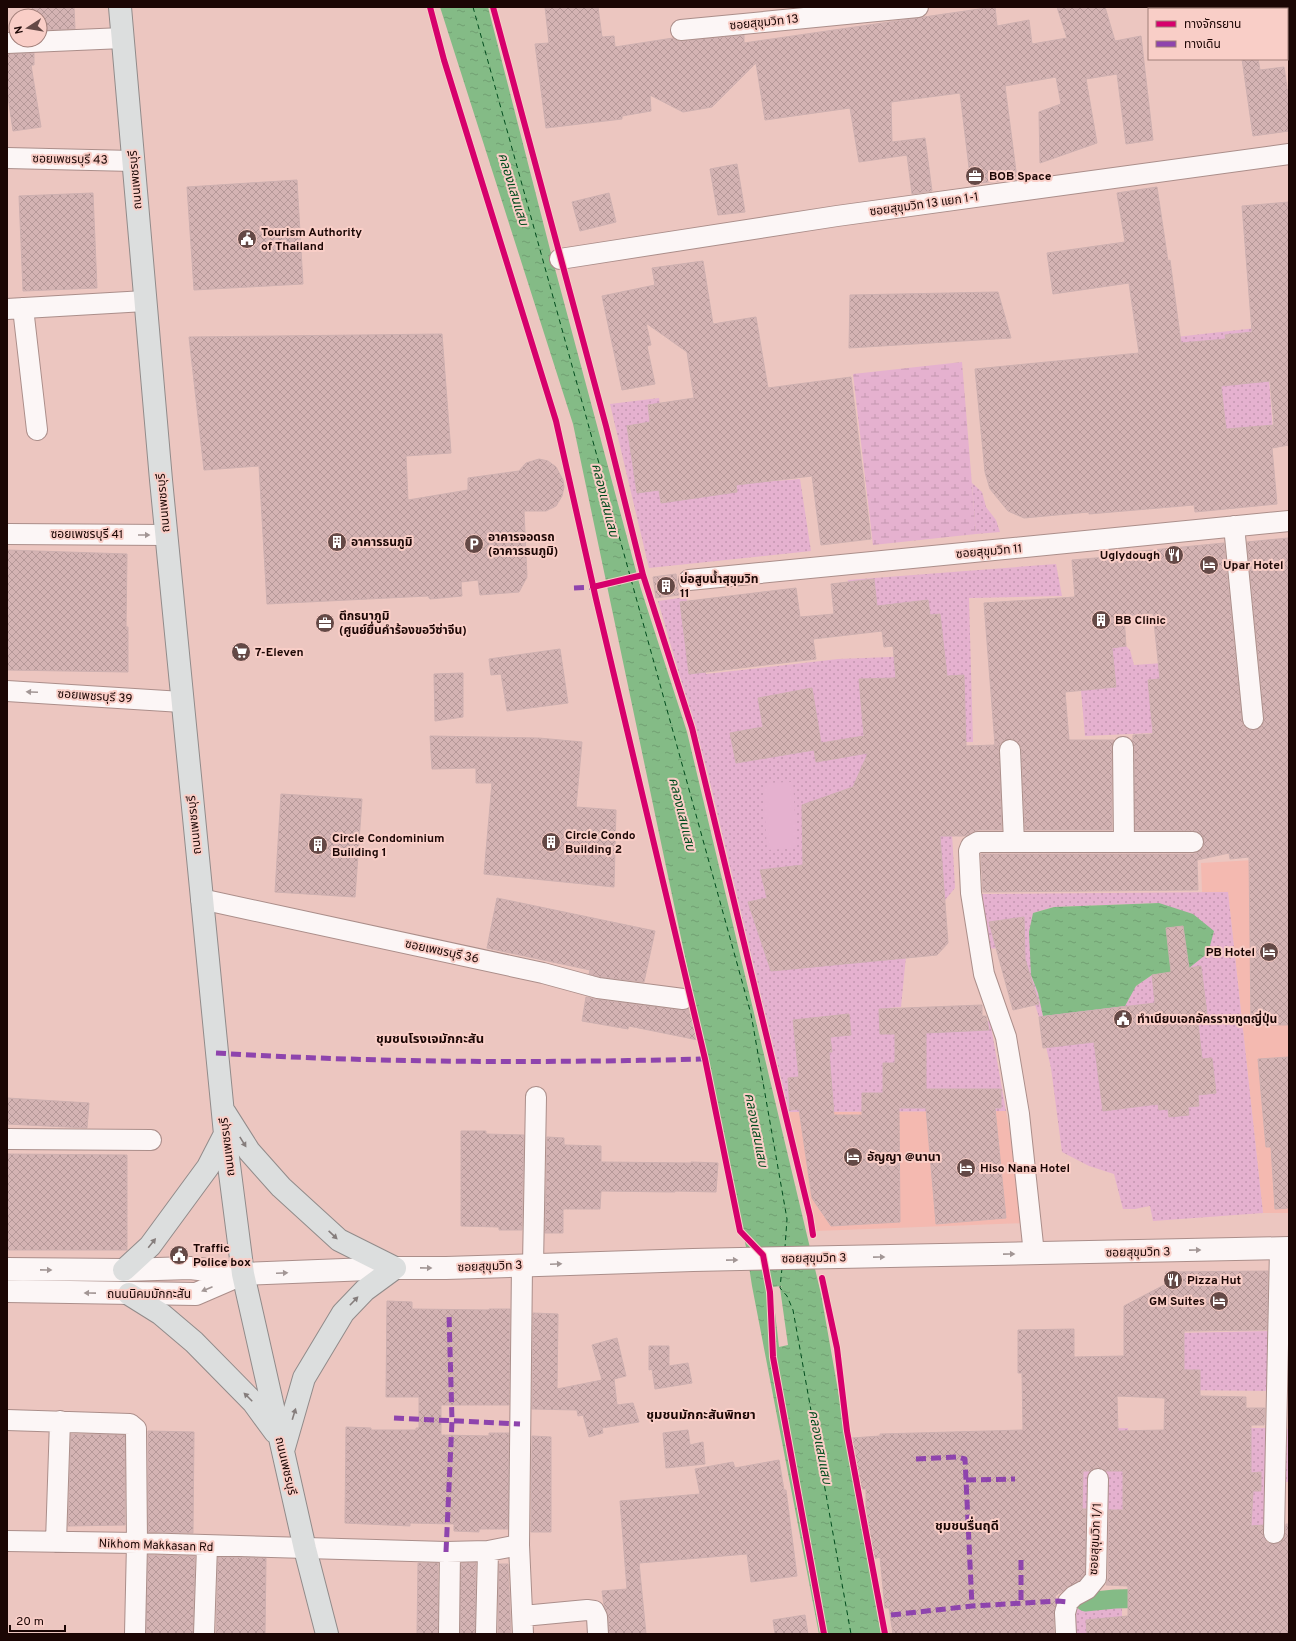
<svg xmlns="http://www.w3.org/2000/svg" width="1296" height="1641" viewBox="0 0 1296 1641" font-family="Overpass,'Noto Sans Thai',sans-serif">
<defs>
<pattern id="grass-dots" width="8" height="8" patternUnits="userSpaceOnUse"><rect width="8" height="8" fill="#e5b1cf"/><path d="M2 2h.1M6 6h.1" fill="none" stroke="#c497b0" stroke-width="1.8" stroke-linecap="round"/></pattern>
<pattern id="wetland-marsh" width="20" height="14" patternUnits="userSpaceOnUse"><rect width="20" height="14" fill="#e5b1cf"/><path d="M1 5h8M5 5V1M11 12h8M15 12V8" fill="none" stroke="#c497b0"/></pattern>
<pattern id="water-ripples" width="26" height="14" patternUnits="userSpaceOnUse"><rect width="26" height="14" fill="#84bb86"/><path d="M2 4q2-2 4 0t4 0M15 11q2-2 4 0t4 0" fill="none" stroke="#719f72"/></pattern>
<pattern id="building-cross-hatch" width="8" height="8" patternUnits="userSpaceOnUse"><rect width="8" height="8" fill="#d4b3b3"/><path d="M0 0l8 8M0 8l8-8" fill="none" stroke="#b59898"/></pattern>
</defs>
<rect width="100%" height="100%" fill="#ecc6c0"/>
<path fill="#f4b9b0" d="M1289 858V1213H1263L1228 892H1202L1201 863Z
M1006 1111 1026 1223 816 1231 788 1112Z"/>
<path fill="url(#grass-dots)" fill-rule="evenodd" d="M1265 327 1273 431 1186 439 1176 337Z
M659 398 673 489 800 479 811 551 649 568 610 404Z
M972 483 982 492 986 507 996 520 1000 532 976 534Z
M1056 564 1062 596 969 598 973 742H947L955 888 907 946 901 1007 888 1008 892 1026 990 1021 1006 1111 788 1112 708 774 658 601 686 597 706 674 838 659 917 656 936 666 851 610 848 580Z
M1123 643 1130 650 1134 665 1192 661 1198 731 1085 736 1077 645Z
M1228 892 1263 1213 1153 1221 1150 1206 1135 1209H1123L1114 1174 1089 1166 1062 1152 1051 1068 1039 1017 1017 950 987 948 981 894ZM1159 903 1177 972 1152 975 1136 986 1043 1016 1038 993 1031 975 1033 913 1054 907Z
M1273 1331 1271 1391 1177 1390 1174 1333Z
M1128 1428 1131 1512 1075 1508 1073 1429Z
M1246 1428H1267L1268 1533 1264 1541 1245 1545Z
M1282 1429H1289V1482H1283Z
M1122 1606V1634H1071L1070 1609Z"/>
<path fill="url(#wetland-marsh)" d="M962 362 976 534 873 545 853 374Z"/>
<path fill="#e5b1cf" d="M793 782 797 848 767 850 763 783Z"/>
<path fill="url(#water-ripples)" d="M440 7H488L554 265 640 586 687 732 821 1294 881 1634H819L752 1286 746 1247 573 424Z
M1159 903 1193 914 1214 931 1208 953 1189 968 1177 972 1152 975 1136 986 1125 1006 1043 1016 1038 993 1031 975 1029 932 1033 913 1054 907Z"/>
<path fill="#ecc6c0" d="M782 1286 780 1288 788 1345 779 1347 772 1287Z"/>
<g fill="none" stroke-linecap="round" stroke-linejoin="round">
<path stroke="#84bb86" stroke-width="19" d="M1085 1602 1115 1599 1154 1598"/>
<path stroke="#014c1d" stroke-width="1" stroke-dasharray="5 4" stroke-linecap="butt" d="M473 7 751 1014 787 1219 785 1247
M782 1268 780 1288 787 1296 793 1310 851 1634"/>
</g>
<path fill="url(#building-cross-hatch)" stroke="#ceb0b0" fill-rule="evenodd" d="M32 7H74L75 29 40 30V16H32Z
M545 7H598L602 37 614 36 615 47 673 38 677 41H682L744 35V43L993 7H995L997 26 1029 20 1032 44 1067 38 1057 7H1105L1115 41 1141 36 1153 140 1126 144 1117 74 1086 79 1097 143 1040 163 1039 112 1061 104 1056 77 1005 86 1017 179 971 184 960 93 891 102 892 142 925 138 932 191 912 194 907 155 859 162 850 108 765 120 756 63 712 107 683 112 650 95 651 111 622 116V119L546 128 535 44 549 43Z
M34 53V65H31L41 127 13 131 7 90V54Z
M1242 59H1258L1260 70 1284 67 1289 101V131L1253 136Z
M737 164 745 212 718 215 710 169Z
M297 180 303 284 194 290 187 187Z
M1157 187 1168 261 1170 260 1181 343 1226 339 1225 335 1252 332 1242 206 1289 202V445L1272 448 1277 504 1195 512 1194 505 1089 514V512L1024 518 1008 511 990 489 985 472 975 369 1139 353 1129 283 1053 294 1047 253 1125 242 1117 193ZM1270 381 1274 425 1226 429 1221 386Z
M93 193 97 288 23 291 19 196Z
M609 193 616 222 580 231 572 202Z
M703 261 713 324 756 317 768 388 851 377 871 539 821 545 812 476 736 485 737 492 661 503 659 490 637 493 627 426 650 422 648 405 694 398 687 352 646 323 651 345 647 346 655 384 622 390 602 296 655 285 652 268Z
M998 292 1011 338 849 348 850 295Z
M442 334 451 453 406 456 408 500 468 490V478L519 471 526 463 539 459 548 461 556 467 563 480 564 487 562 496 556 506 546 511H524L527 577 519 592 480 595 478 580 461 582 462 596 430 599 428 596 267 604 259 466 204 470 189 337Z
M1288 538 1289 550V1025H1251L1249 857 1230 859 1229 853 1197 860 1198 890 983 892 981 854H1193L1198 852 1203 848 1204 842 1203 837 1199 832 1193 831 1135 830 1134 747 1131 740H1133V735L1153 734 1148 680 1160 679 1153 613 1124 616 1126 646 1112 648 1116 687 1065 692 1069 740H1114L1112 747V830H1025L1021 749 1019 744 1015 740 1009 739 1004 740 1000 744 999 750 1002 830H978L966 836H940L948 943 937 955 771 971 748 902 767 898 760 870 803 865 802 805 853 787 868 753 816 762 814 750 736 763 730 733 763 727 758 698 812 688 821 743 864 736 859 679 896 678 893 646 884 647 882 631 813 639 816 659 689 674 680 602 796 588 800 617 834 614 831 584 874 579 877 606 928 600 930 615 940 614 947 676 964 675 966 746 995 745 984 603 1075 597 1072 560 1131 555V552L1224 543 1242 720 1243 725 1248 729 1255 730 1260 728 1263 724 1264 718 1247 542Z
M7 550 127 554 126 627H128V672L7 670Z
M676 574 679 595 656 598 653 577Z
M560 649 568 703 507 711 501 674 491 675 489 659Z
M463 673V717L435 721 434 674Z
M430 736 539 738 582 742 576 807 616 810 614 887 484 874 492 783H476V768L432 769Z
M281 794 362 799 355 897 275 892Z
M497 898 655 931 644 982 600 977 589 974 590 970 487 948Z
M1024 917 1025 959 1039 1004 1013 1010 989 922Z
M1183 926 1189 968 1201 966 1208 1022 1198 1023 1202 1059 1212 1058 1216 1093 1198 1095 1199 1106 1188 1107 1189 1115 1169 1117 1168 1109 1159 1110 1158 1104 1103 1111 1094 1042 1043 1048 1039 1017 1155 1003 1152 975 1171 972 1166 928Z
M586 997 596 999 682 1010H687L692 1006 698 1040 629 1026 628 1029 582 1021Z
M982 1005V1016H986L989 1030 926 1033V1089H1001V1108H995L1006 1218 936 1224 926 1108H899L900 1222 831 1226 812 1198 799 1109 790 1110 788 1078 799 1077 793 1020 849 1014 851 1035 830 1037 832 1052H829L834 1115H862V1093H883V1063H895V1034H880L879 1009Z
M1289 1057V1208L1275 1209 1271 1147H1266L1258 1059Z
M7 1098 89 1103 87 1128 7 1124Z
M461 1131H486V1134L524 1135 522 1230H499V1227L461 1226Z
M547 1137 564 1138V1145L601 1146V1162L691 1163V1162L718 1163 716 1192 675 1191V1192L601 1191 600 1209H563V1233H545Z
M7 1154 127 1155V1250H7Z
M1268 1271 1267 1330 1184 1331V1370H1200V1396L1246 1397V1408H1265L1264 1425H1251V1473L1261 1472V1491H1253L1251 1526 1263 1525 1264 1539 1268 1543 1274 1544 1280 1543 1284 1539 1286 1524H1289V1634H1087L1086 1620 1128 1616V1586L1106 1585 1108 1578 1109 1510H1123V1471H1106L1098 1468 1090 1471H1083L1082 1509H1086L1085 1574 1080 1580 1055 1596 1056 1603 1054 1614V1634H893L889 1608H885L880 1557 873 1559 866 1508V1489H859L857 1473H855L852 1438 880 1436V1434L1023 1430 1022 1373H1018V1330L1074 1329V1357L1124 1356V1306L1166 1284V1272ZM1117 1396 1165 1398 1164 1430 1118 1431Z
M387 1301 412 1302V1309L489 1310V1309H510L509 1405H441V1435L489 1436V1433H509L508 1529H479V1532L454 1531V1524L410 1523V1526L345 1523 346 1427 371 1428V1430H416V1428H419V1397H386Z
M533 1313 558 1314 557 1389 602 1380 592 1345 617 1338 626 1376 614 1379 617 1405 633 1403 639 1422 602 1428 603 1433 589 1437 583 1415 578 1416 577 1410 532 1409Z
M649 1346H669V1366L688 1363 692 1383 655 1389 652 1369 649 1370Z
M688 1430 690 1445 703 1442 705 1464 666 1468 663 1433Z
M148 1431 194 1432 193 1533 148 1532Z
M71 1434 125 1435V1525L68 1526Z
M532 1436 551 1437V1532H531Z
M779 1460 784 1490H786L797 1576 751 1582 747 1554 639 1563 646 1634H609L608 1616 604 1605 602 1591 627 1589 620 1501 700 1494 695 1469 733 1462 735 1468Z
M148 1555 195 1556 193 1634H146Z
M218 1557 266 1558 265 1634H216Z
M418 1563H438V1634H417Z
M461 1563H476L475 1634H460Z
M499 1564H508L511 1634H498Z
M805 1615 808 1634H775L773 1620Z"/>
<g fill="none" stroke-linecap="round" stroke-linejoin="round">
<defs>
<path id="minor" d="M681 30 918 7
M7 43 123 38
M7 158 133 161
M560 259 837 216 1289 154
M23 308 37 430
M7 309 145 301
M1234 526 1253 719
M7 534 166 535
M689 580 1289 521
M7 691 182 702
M1123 747 1124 842
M1010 750 1014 842
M201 899 543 973 598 988 683 999
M7 1139 151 1140
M1034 1254 1019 1114 1006 1037 984 974 971 893 969 851 971 846 978 842H1193
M533 1265 536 1097
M7 1420 130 1424 136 1429 137 1543 135 1634
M1274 1533 1280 1249
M7 1541 137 1543 446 1552 488 1551 519 1545 523 1634
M56 1542 60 1421
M519 1545 522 1265
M523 1616 587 1610 594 1611 597 1617 598 1634
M204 1634 207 1546
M449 1634 450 1552
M486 1634 488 1551
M1066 1634 1065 1613 1068 1602 1074 1596 1087 1589 1096 1578 1098 1479"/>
<path id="tertiary" d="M7 1269 124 1270 190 1268 243 1274 395 1268H446L693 1260 1289 1248
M7 1291 196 1294 240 1275"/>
<path id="primary" d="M120 7 161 480 225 1134 243 1274 305 1549 327 1634
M225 1113 249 1151 281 1187 339 1240 395 1268 365 1290 343 1313 304 1378 283 1451
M124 1270 150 1246 208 1167 225 1134
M129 1294 161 1314 194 1342 253 1402 275 1432"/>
</defs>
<use href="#minor" stroke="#ab8e8a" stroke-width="22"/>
<use href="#tertiary" stroke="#ab8e8a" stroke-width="24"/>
<use href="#primary" stroke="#918b8a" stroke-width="24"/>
<use href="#minor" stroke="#fcf6f6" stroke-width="20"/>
<use href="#tertiary" stroke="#fcf6f6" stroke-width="22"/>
<use href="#primary" stroke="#dcdede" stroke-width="22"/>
<path stroke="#8e44ad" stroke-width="5" stroke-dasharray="10 5" stroke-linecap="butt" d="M574 588 596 587
M216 1053C379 1063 542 1063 705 1059
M394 1418 520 1424
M916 1459 958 1457 965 1459 972 1606
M966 1480 1015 1479
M446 1552 452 1421 449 1314
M1021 1560V1603
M891 1615 972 1606 1058 1601 1068 1602"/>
<defs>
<path id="cycleway" d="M430 7 444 60 556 421 596 599 705 1059 740 1231 763 1255 770 1292 773 1357 824 1634
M493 7 606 426 643 575 692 728 810 1216 813 1235
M593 587 643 575
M822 1278 837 1348 847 1431 885 1634"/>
</defs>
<use href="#cycleway" stroke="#f9cec7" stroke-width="8"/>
<use href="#cycleway" stroke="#d6006c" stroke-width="6"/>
</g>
<defs><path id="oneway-solid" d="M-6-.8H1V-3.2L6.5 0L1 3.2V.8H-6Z"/></defs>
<g fill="#a29695">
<use href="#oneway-solid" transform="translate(144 535)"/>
<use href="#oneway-solid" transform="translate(32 692) rotate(-177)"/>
<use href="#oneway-solid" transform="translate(1195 1250) rotate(-1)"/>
<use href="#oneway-solid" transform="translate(1009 1254) rotate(-1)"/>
<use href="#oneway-solid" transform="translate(879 1257) rotate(-1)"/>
<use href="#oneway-solid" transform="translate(732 1260) rotate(-1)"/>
<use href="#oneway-solid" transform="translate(556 1264) rotate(-2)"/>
<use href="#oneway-solid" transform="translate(426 1268) rotate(1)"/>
<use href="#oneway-solid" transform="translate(46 1270) rotate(1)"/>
<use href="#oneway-solid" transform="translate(282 1273) rotate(-2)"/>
<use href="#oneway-solid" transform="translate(207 1289) rotate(157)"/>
<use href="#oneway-solid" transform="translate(90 1293) rotate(-179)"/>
</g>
<g fill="#857d7c">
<use href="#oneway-solid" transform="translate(243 1142) rotate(58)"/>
<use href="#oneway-solid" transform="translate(333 1235) rotate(43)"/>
<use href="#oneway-solid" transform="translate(152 1243) rotate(-51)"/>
<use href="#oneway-solid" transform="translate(354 1301) rotate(-46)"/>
<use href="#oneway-solid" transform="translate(248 1397) rotate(-135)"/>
<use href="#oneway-solid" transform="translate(294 1414) rotate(-73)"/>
</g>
<defs>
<symbol id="office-disc" viewBox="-11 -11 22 22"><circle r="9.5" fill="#644946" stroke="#f9cec7"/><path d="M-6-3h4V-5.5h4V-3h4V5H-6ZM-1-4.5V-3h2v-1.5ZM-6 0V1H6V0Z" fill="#fff"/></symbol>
<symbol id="civic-disc" viewBox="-11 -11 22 22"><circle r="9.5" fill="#644946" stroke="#f9cec7"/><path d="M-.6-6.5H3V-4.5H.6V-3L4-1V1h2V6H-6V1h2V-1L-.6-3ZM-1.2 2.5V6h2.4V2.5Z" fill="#fff"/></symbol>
<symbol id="building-disc" viewBox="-11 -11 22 22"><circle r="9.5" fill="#644946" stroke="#f9cec7"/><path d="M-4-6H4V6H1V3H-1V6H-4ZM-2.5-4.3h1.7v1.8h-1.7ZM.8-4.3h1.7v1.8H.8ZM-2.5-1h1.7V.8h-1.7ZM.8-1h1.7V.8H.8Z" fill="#fff"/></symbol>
<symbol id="parking-disc" viewBox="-11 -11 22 22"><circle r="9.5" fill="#644946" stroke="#f9cec7"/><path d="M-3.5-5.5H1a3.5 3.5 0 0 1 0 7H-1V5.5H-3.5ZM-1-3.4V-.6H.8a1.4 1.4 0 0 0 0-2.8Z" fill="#fff"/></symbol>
<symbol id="restaurant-disc" viewBox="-11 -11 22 22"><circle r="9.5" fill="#644946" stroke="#f9cec7"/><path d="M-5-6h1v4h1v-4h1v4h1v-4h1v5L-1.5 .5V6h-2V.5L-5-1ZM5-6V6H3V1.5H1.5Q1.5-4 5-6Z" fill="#fff"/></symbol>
<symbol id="hotel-disc" viewBox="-11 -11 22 22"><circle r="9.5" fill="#644946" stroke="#f9cec7"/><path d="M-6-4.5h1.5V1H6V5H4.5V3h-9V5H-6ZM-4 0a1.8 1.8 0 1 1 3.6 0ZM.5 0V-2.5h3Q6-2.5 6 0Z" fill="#fff"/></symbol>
<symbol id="supermarket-disc" viewBox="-11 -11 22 22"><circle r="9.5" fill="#644946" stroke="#f9cec7"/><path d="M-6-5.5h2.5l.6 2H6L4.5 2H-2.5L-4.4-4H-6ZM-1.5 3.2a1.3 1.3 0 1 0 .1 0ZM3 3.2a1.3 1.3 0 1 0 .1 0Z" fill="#fff"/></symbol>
</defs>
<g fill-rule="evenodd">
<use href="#office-disc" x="964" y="165" width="22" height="22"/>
<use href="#civic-disc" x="236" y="228" width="22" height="22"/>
<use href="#building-disc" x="326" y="531" width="22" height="22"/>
<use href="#parking-disc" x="463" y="533" width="22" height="22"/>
<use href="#restaurant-disc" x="1163" y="544" width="22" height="22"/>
<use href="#hotel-disc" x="1198" y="554" width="22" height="22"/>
<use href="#building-disc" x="655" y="575" width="22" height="22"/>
<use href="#building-disc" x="1090" y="609" width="22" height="22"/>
<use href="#office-disc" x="314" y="612" width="22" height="22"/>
<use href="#supermarket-disc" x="230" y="641" width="22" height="22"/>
<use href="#building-disc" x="540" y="831" width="22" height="22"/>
<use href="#building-disc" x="307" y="834" width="22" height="22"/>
<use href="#hotel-disc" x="1258" y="941" width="22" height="22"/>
<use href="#civic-disc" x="1112" y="1008" width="22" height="22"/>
<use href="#hotel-disc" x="842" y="1146" width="22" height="22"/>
<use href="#hotel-disc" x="955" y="1157" width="22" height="22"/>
<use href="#civic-disc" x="168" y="1244" width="22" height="22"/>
<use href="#restaurant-disc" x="1162" y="1269" width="22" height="22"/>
<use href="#hotel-disc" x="1208" y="1290" width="22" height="22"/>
</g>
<g text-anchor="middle" stroke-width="4" stroke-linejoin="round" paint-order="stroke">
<g font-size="12" fill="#1b0604" stroke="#f9cec7">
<text transform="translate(764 22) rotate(-6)" y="4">ซอยสุขุมวิท 13</text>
<text transform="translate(70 159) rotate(1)" y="4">ซอยเพชรบุรี 43</text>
<text transform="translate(135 180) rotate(-95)" y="4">ถนนเพชรบุรี</text>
<text transform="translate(924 204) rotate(-8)" y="4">ซอยสุขุมวิท 13 แยก 1-1</text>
<text transform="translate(163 503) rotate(-95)" y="4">ถนนเพชรบุรี</text>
<text x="87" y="538">ซอยเพชรบุรี 41</text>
<text transform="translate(989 551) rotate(-5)" y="4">ซอยสุขุมวิท 11</text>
<text transform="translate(95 696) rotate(4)" y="4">ซอยเพชรบุรี 39</text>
<text transform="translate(194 825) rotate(-96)" y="4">ถนนเพชรบุรี</text>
<text transform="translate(442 951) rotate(12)" y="4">ซอยเพชรบุรี 36</text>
<text transform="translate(227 1147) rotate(-97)" y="4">ถนนเพชรบุรี</text>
<text transform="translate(1138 1252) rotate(-1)" y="4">ซอยสุขุมวิท 3</text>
<text transform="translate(814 1258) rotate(-1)" y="4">ซอยสุขุมวิท 3</text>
<text transform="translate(490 1266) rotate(-2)" y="4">ซอยสุขุมวิท 3</text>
<text x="149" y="1298">ถนนนิคมมักกะสัน</text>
<text transform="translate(286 1466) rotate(77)" y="4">ถนนเพชรบุรี</text>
<text transform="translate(1095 1539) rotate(-87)" y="4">ซอยสุขุมวิท 1/1</text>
<text transform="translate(156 1545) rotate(2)" y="4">Nikhom Makkasan Rd</text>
</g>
<g font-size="12" font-weight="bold" fill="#1b0604" stroke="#f9cec7" text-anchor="start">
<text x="989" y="180">BOB Space</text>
<text x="261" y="236">Tourism Authority<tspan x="261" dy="14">of Thailand</tspan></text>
<text x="488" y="541">อาคารจอดรถ<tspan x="488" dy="14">(อาคารธนภูมิ)</tspan></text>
<text x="351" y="546">อาคารธนภูมิ</text>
<text x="1160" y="559" text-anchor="end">Uglydough</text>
<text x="1223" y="569">Upar Hotel</text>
<text x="680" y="583">บ่อสูบน้ำสุขุมวิท<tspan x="680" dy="14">11</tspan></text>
<text x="339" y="620">ตึกธนาภูมิ<tspan x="339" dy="14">(ศูนย์ยื่นคำร้องขอวีซ่าจีน)</tspan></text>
<text x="1115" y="624">BB Clinic</text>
<text x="255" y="656">7-Eleven</text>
<text x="565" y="839">Circle Condo<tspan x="565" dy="14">Building 2</tspan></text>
<text x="332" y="842">Circle Condominium<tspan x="332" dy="14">Building 1</tspan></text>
<text x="1255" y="956" text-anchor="end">PB Hotel</text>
<text x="1137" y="1023">ทำเนียบเอกอัครราชทูตญี่ปุ่น</text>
<text x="867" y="1161">อัญญา @นานา</text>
<text x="980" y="1172">Hiso Nana Hotel</text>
<text x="193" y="1252">Traffic<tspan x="193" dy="14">Police box</tspan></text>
<text x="1187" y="1284">Pizza Hut</text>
<text x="1205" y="1305" text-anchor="end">GM Suites</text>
</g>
<g font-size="13" font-style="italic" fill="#014c1d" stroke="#f9cec7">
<text transform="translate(514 189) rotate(73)" y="5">คลองแสนแสบ</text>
<text transform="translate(606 500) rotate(76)" y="5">คลองแสนแสบ</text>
<text transform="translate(683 814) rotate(76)" y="5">คลองแสนแสบ</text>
<text transform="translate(757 1130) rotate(79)" y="5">คลองแสนแสบ</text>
<text transform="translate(821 1447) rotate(79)" y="5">คลองแสนแสบ</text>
</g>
<g font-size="13" font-weight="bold" fill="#1b0604" stroke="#f9cec7">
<text x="430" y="1043">ชุมชนโรงเจมักกะสัน</text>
<text x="701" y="1419">ชุมชนมักกะสันพิทยา</text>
<text x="967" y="1530">ชุมชนรื่นฤดี</text>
</g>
</g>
<rect width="1296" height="1641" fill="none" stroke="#1b0604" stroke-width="16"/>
<rect x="1148" y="8" width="140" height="52" fill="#f9cec7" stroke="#a07e79"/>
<rect x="1156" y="21" width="20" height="6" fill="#d6006c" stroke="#a07e79"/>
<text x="1184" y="28" font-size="12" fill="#1b0604">ทางจักรยาน</text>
<rect x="1156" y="41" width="20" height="6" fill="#8e44ad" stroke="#a07e79"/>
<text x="1184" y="48" font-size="12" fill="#1b0604">ทางเดิน</text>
<g transform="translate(28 28) rotate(258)"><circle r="19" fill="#f9cec7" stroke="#a07e79"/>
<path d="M0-3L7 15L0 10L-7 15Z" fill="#644946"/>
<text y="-6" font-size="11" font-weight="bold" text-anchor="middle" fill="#1b0604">N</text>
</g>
<path d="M10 1625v6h55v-6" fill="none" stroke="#1b0604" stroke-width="2"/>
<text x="16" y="1625" font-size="12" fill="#1b0604" stroke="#f9cec7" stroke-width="3" paint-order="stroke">20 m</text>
</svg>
